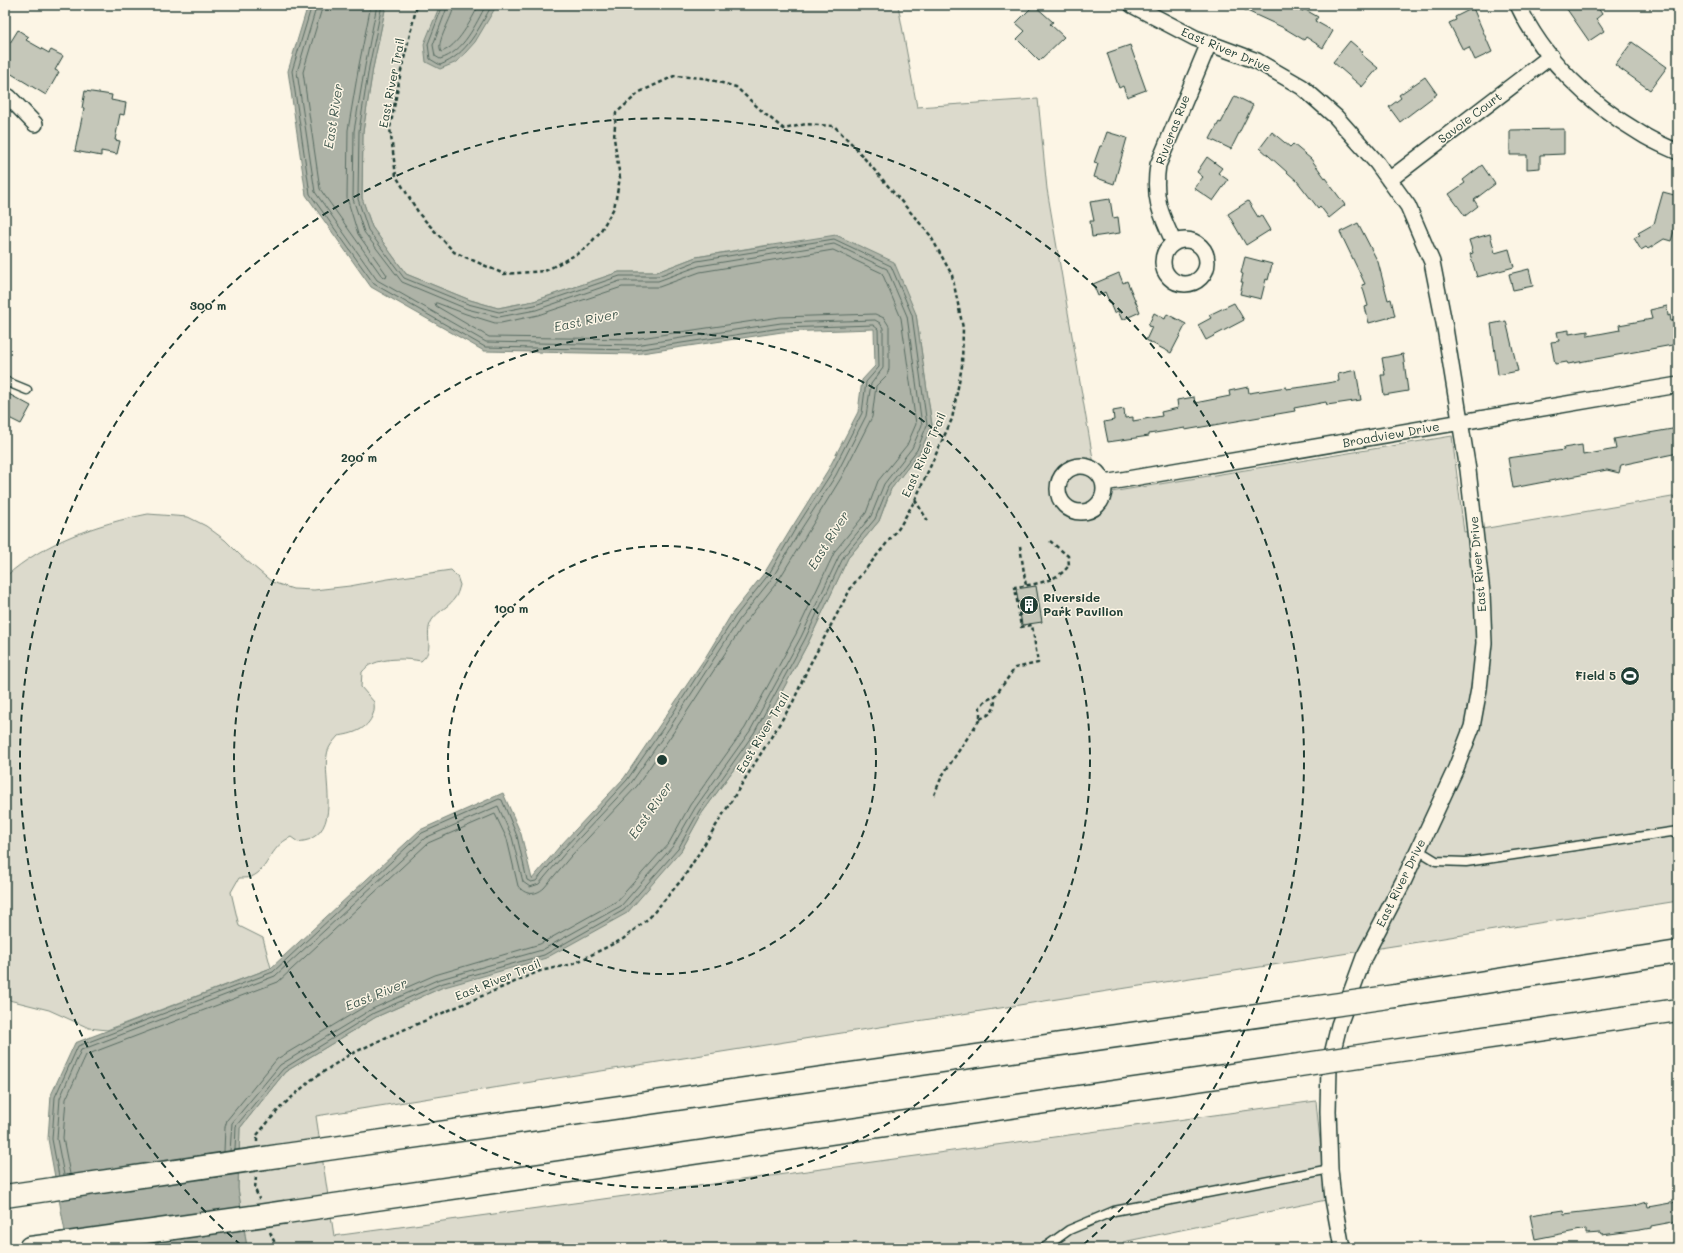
<svg xmlns="http://www.w3.org/2000/svg" width="1683" height="1253" viewBox="0 0 1683 1253" font-family="Mali,sans-serif">
<rect width="100%" height="100%" fill="#fcf5e5"/>
<filter id="ink" filterUnits="userSpaceOnUse"><feTurbulence type="fractalNoise" baseFrequency=".025" numOctaves="2"/><feDisplacementMap in="SourceGraphic" scale="8" xChannelSelector="R" yChannelSelector="G"/><feConvolveMatrix kernelMatrix="1 2 1 2 8 2 1 2 1" color-interpolation-filters="sRGB"/></filter>
<g filter="url(#ink)">
<path fill="#dcdacc" stroke="#7e8c80" d="M386 5H898L917 107 1038 99 1047 189 1099 494 1452 436 1464 532 1678 496V901L316 1116 334 1236 1316 1101 1326 1200 1123 1242 1124 1247 1130 1248H247L238 1188 240 1128 285 1072 376 1017 441 988 681 851 702 813 758 736 809 641 848 558 879 521 891 489 920 452 932 425 916 314 769 245 696 257 657 272H619L534 301 498 308 470 300 406 274 372 227 362 198 363 132 373 68Z
M148 514 188 517 206 526 225 540 240 555 272 582 293 589 314 590 350 586 388 579 451 570 457 576 460 585C459 589 457 596 454 599 448 608 434 613 430 624 425 638 435 650 421 661 406 658 386 658 372 664 368 665 365 669 362 672L361 687 374 702C374 705 375 711 373 714 368 730 352 734 338 736 333 742 328 747 327 755 323 779 339 824 312 838 308 841 302 841 298 842L291 837C269 847 269 870 251 877 248 878 242 878 239 878L231 892 239 926 263 938 271 968 107 1030 89 1028 49 1010 5 999V577C44 542 97 524 148 514Z"/>
<path fill="#aeb3a7" stroke="#758479" d="M308 5H386L373 68 363 132 362 198 372 227 406 274 470 300 498 308 534 301 619 272H657L696 257 836 235 894 262 916 314 932 425 920 452 891 489 879 521 848 558 809 641 758 736 702 813 681 851 627 913 546 958 441 988 376 1017 285 1072 240 1128 238 1188 247 1248H68L48 1139 51 1095 75 1043 271 968 420 830 503 793 521 834 532 879 560 846 624 778 705 658 731 615 765 572 791 529 828 470 858 412 862 380 875 366 874 329 782 332 635 354 484 351 371 287 306 195 288 71Z
M440 5H497L475 42 457 62 440 69 426 62 424 44Z"/>
<g fill="none" stroke-linecap="round" stroke-linejoin="round">
<path stroke="#586c62" stroke-width="1" d="M323 5 303 72 320 189 381 275 386 278 387 275 358 234 347 198 348 130 359 65 371 5
M443 5 428 44 430 59 440 65C467 55 479 28 492 5
M448 5 433 45 435 56 440 59C464 52 475 25 486 5
M454 5C453 18 435 42 441 52 458 47 471 20 479 5
M235 1150 236 1126 283 1069 374 1013 440 984 544 955 624 910 678 849 699 811 754 733 805 639 844 556 875 519 888 487 917 450 927 425 912 315 891 266 834 239 697 261 658 276H620L535 305 499 312 468 304 404 278 368 230 358 199 359 131 369 67 382 5
M230 1151 232 1123 280 1065 372 1009 437 980 542 950 621 906 673 846 695 808 750 731 801 637 840 554 871 516 884 484 912 448 922 425 907 316 887 269 834 244 699 266 658 281H620L536 310 499 317 467 309 402 282 364 232 353 199 354 131 365 66 377 5
M70 1174 63 1138 66 1099 86 1055 278 982 428 843 495 814 507 839 518 886C525 895 535 896 544 888L571 856 637 786 675 730 744 624 778 581 841 478 872 417 876 386 887 375 889 369V326L884 318 875 314 780 317 634 339 489 337 436 306 435 303H437L466 314 495 323H501L538 315 622 287H659L700 272 833 250 882 273 901 318 916 424 907 445 878 481 866 513 835 551 796 634 745 728 690 805 669 843 617 901 540 944 435 975 369 1004 277 1059 227 1120 225 1127 224 1152
M64 1175 57 1139 60 1098 81 1050 275 976 425 838 498 806 512 837 523 882 530 887 539 884 566 852 631 783 670 727 739 620 773 577 798 534 836 475 866 416 871 384 883 368V328L880 323 875 320 781 323 635 345 486 342 377 280 315 192 297 72 317 5
M59 1176 52 1139 55 1097 78 1046 273 972 422 833 499 799 502 800 517 836 527 880 531 882 536 881 563 849 627 780 666 724 735 617 769 574 794 531 832 472 862 413 866 382 879 367 878 329 873 325 781 328 635 350 485 347 374 284 310 194 292 71 312 5"/>
</g>
<path fill="#c5c7b9" stroke="#1f3d34" d="M1034 5 1053 22 1050 24 1064 37 1039 61 1017 39 1025 31 1016 23Z
M1234 5H1284L1297 11 1298 9 1303 11 1304 9 1318 17 1315 21 1333 31 1323 48 1306 37 1304 40 1284 28Z
M1564 5H1596L1602 14 1596 19 1604 31 1589 41Z
M1473 8 1492 52 1475 60 1469 47 1463 50 1449 23 1456 20 1455 17Z
M18 30 29 37 26 40 49 53 51 50 63 56 55 70 59 72 46 95 5 70V41L10 43Z
M1350 41 1363 52 1361 54 1378 68 1362 87 1333 62Z
M1632 42 1667 67 1650 90 1615 65Z
M1130 45 1146 90 1127 97 1123 86 1119 88 1107 53Z
M1425 77 1437 94 1400 122 1389 107 1401 98 1399 95Z
M85 91 112 95 111 100 126 103 124 115 120 114 115 140 120 141 117 154 101 151V156L75 151 84 108H82Z
M1235 96 1253 105 1231 149 1210 139 1219 122 1221 123Z
M1564 129V154L1540 155V168L1527 169V155H1510V130Z
M1107 132 1127 138 1114 184 1094 177 1098 164 1094 163 1100 146H1102Z
M1272 132 1290 147 1293 144 1311 159 1345 205 1329 218 1320 206 1318 208 1297 181 1260 148Z
M1207 157 1222 168 1218 173 1228 180 1213 201 1194 188 1203 177 1197 172Z
M1482 165 1495 184 1474 200 1478 206 1465 216 1449 194 1465 183 1463 180Z
M1663 192 1678 196V218L1671 241 1664 239 1648 249 1646 247 1641 250 1634 238 1640 235 1638 233 1654 224Z
M1110 199 1113 218 1118 217 1120 233 1092 237 1090 221H1094L1090 202Z
M1248 201 1258 217 1261 215 1270 230 1246 245 1228 214Z
M1358 223 1378 262 1388 300 1391 299 1395 316 1369 323 1365 307 1368 306 1362 285 1365 284 1340 232Z
M1490 234 1495 253 1509 249 1514 267 1477 277 1470 254 1473 253 1469 240Z
M1245 257 1272 264 1268 280 1266 279 1261 299 1240 294 1243 282H1241L1243 274 1241 273Z
M1529 269 1533 286 1513 290 1509 274Z
M1119 273 1123 283 1127 281 1140 312 1122 320 1118 311 1114 313 1105 292 1098 296 1093 284Z
M1234 303 1244 320 1206 340 1198 325 1211 318 1209 315Z
M1667 306 1668 316 1670 315 1671 321 1678 320V344L1568 364 1567 362 1555 364 1551 342 1559 341 1557 332 1569 330V334L1588 331V336L1620 330 1619 325 1652 319 1650 310Z
M1154 313 1165 319 1167 314 1186 324 1171 353 1146 340 1152 327 1148 326Z
M1506 321 1518 371 1498 375 1491 324Z
M1403 354 1408 391 1384 395 1381 375H1385L1382 358Z
M1356 370 1361 400 1327 405 1326 402 1294 408 1295 411 1254 418 1185 430V428L1149 434V436L1108 442 1104 422 1114 420 1113 411 1124 409 1125 418 1133 417V421L1162 416 1161 412 1178 408 1177 400 1194 397 1195 403 1230 396 1229 391 1248 387 1249 393 1286 387V389L1303 387 1339 381 1338 374Z
M5 392 31 406 21 424 5 416Z
M1678 428V453L1621 465 1619 473 1607 470 1513 488 1508 458 1564 450 1563 448 1582 445 1583 455 1616 449 1614 439Z
M1036 586 1042 622 1022 625 1016 589Z
M1647 1202 1648 1207 1676 1202 1678 1221 1651 1226V1228L1640 1230 1602 1235 1601 1233 1586 1234V1229L1535 1239 1530 1215 1563 1210 1564 1214 1634 1206Z"/>
<g fill="none" stroke-linecap="round" stroke-linejoin="round">
<defs>
<path id="lane" d="M5 381 27 390
M1418 850 1436 861 1466 862 1678 831
M1044 1248 1069 1230 1114 1211 1330 1169"/>
<path id="street" d="M1132 5 1195 38 1257 61 1302 87 1336 117 1377 163 1408 206 1432 262 1445 328 1468 470 1482 593 1484 643 1479 689 1472 727 1456 768 1404 880 1364 957 1339 1025 1329 1067 1328 1111 1330 1169 1333 1199 1342 1248
M1518 5C1543 59 1589 103 1640 133 1652 141 1665 146 1678 152
M5 95 9 97 35 124
M1389 180 1551 56
M1163 262a22 22 0 1 1 44 0a22 22 0 1 1-44 0Z
M1174 243C1160 213 1153 198 1158 165L1209 43
M1058 489a23 23 0 1 1 46 0a23 23 0 1 1-46 0Z
M1104 483 1678 385"/>
<path id="highway" d="M1395 996 1678 952
M1380 1053 1678 1010
M278 1156 1305 1009
M5 1196 53 1189
M286 1212 1293 1066
M30 1248 61 1244"/>
</defs>
<use href="#lane" stroke="#1f3d34" stroke-width="11"/>
<use href="#street" stroke="#1f3d34" stroke-width="18"/>
<use href="#highway" stroke="#1f3d34" stroke-width="25"/>
<path stroke="#1f3d34" stroke-width="2.5" stroke-dasharray="4 3" stroke-linecap="butt" d="M915 500 928 521
M1020 546 1026 586
M980 719C993 713 995 711 995 696
M934 795 942 776 980 719V707L985 701 995 696 1015 668 1038 663 1032 625 1021 627 1015 587C1033 585 1059 581 1069 565L1068 556 1050 541
M257 1142V1135L280 1108 311 1080 349 1055 387 1037 540 971 573 964 623 939 650 917 684 877 793 702 808 668 852 586 899 528 915 500 952 419 962 366 963 328 952 275 930 235 853 145 834 126 806 124 784 129 765 114 736 87 705 78 674 76 640 92 616 113 614 138 620 178 614 208 600 232 588 246 577 254 545 271 504 274 454 252 420 215 396 176 390 128 401 71 417 5
M256 1177 255 1189 259 1199
M270 1232 277 1248"/>
<use href="#lane" stroke="#fcf5e5" stroke-width="8"/>
<use href="#street" stroke="#fcf5e5" stroke-width="15"/>
<use href="#highway" stroke="#fcf5e5" stroke-width="22"/>
<defs>
<path id="highway-bridge" d="M1305 1009 1395 996
M1293 1066 1380 1053
M53 1189 278 1156
M61 1244 286 1212"/>
</defs>
<use href="#highway-bridge" stroke="#1f3d34" stroke-width="25" stroke-linecap="butt"/>
<use href="#highway-bridge" stroke="#fcf5e5" stroke-width="22"/>
</g>
</g>
<g fill="none" stroke="#1f3d34" stroke-width="2" stroke-dasharray="7 5">
<circle cx="662" cy="760" r="214"/>
<circle cx="662" cy="760" r="428"/>
<path d="M241 1245A642 642 0 1 1 1083 1245"/>
</g>
<defs>
<symbol id="building-disc" viewBox="-11 -11 22 22"><circle r="9.5" fill="#1f3d34" stroke="#fcf5e5"/><path d="M-4-6H4V6H1V3H-1V6H-4ZM-2.5-4.3h1.7v1.8h-1.7ZM.8-4.3h1.7v1.8H.8ZM-2.5-1h1.7V.8h-1.7ZM.8-1h1.7V.8H.8Z" fill="#fff"/></symbol>
<symbol id="stadium-disc" viewBox="-11 -11 22 22"><circle r="9.5" fill="#1f3d34" stroke="#fcf5e5"/><path d="M0-5a6.5 5 0 1 0 0 10a6.5 5 0 1 0 0-10ZM-3.5-1.8h7v3.6h-7Z" fill="#fff"/></symbol>
</defs>
<g fill-rule="evenodd">
<use href="#building-disc" x="1018" y="594" width="22" height="22"/>
<use href="#stadium-disc" x="1619" y="665" width="22" height="22"/>
</g>
<g text-anchor="middle" stroke-width="3" stroke-linejoin="round" paint-order="stroke">
<g font-size="12" fill="#1f3d34" stroke="#fcf5e5">
<text transform="translate(1226 50) rotate(23)" y="4">East River Drive</text>
<text transform="translate(392 83) rotate(-79)" y="4">East River Trail</text>
<text transform="translate(1470 118) rotate(-37)" y="4">Savoie Court</text>
<text transform="translate(1173 130) rotate(-69)" y="4">Rivieras Rue</text>
<text transform="translate(1391 435) rotate(-10)" y="4">Broadview Drive</text>
<text transform="translate(924 455) rotate(-66)" y="4">East River Trail</text>
<text transform="translate(1478 564) rotate(-95)" y="4">East River Drive</text>
<text transform="translate(763 733) rotate(-59)" y="4">East River Trail</text>
<text transform="translate(1401 883) rotate(-64)" y="4">East River Drive</text>
<text transform="translate(498 980) rotate(-22)" y="4">East River Trail</text>
</g>
<g font-size="12" font-weight="bold" fill="#1f3d34" stroke="#fcf5e5" text-anchor="start">
<text x="1043" y="602">Riverside<tspan x="1043" dy="14">Park Pavilion</tspan></text>
<text x="1616" y="680" text-anchor="end">Field 5</text>
</g>
<g font-size="13" font-style="italic" fill="#435a51" stroke="#fcf5e5">
<text transform="translate(333 116) rotate(-81)" y="5">East River</text>
<text transform="translate(586 320) rotate(-12)" y="5">East River</text>
<text transform="translate(828 540) rotate(-58)" y="5">East River</text>
<text transform="translate(650 810) rotate(-55)" y="5">East River</text>
<text transform="translate(376 994) rotate(-22)" y="5">East River</text>
</g>
</g>
<circle cx="662" cy="760" r="6" fill="#1f3d34" stroke="#fcf5e5" stroke-width="2"/>
<g font-size="12" text-anchor="middle" font-weight="bold" fill="#1f3d34" stroke="#fcf5e5" stroke-width="3" stroke-linejoin="round" paint-order="stroke">
<text x="208" y="310">300 m</text>
<text x="359" y="462">200 m</text>
<text x="511" y="613">100 m</text>
</g>
<rect width="1683" height="1253" fill="none" stroke="#fcf5e5" stroke-width="20"/>
<rect x="10" y="10" width="1663" height="1233" fill="none" stroke="#1f3d34" stroke-width="1.5" filter="url(#ink)"/>
</svg>
